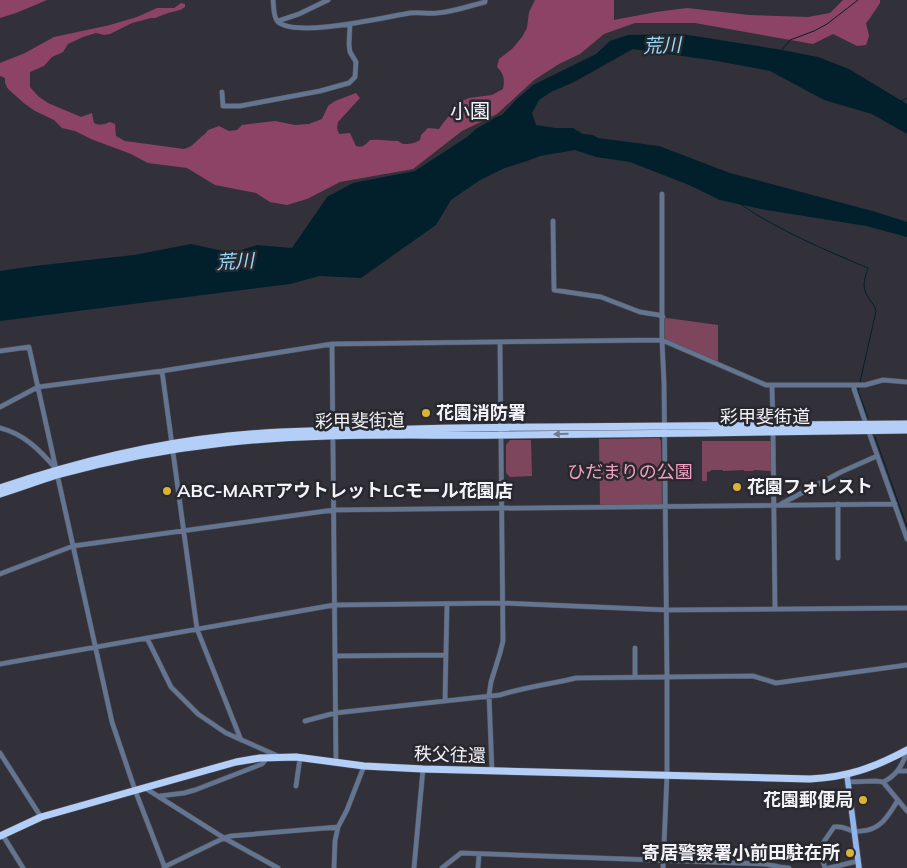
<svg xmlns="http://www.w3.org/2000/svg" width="907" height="868" viewBox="0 0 907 868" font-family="Mulish,'Noto Sans JP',sans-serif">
<rect width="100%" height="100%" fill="#323139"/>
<path fill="#7e465d" d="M667 318 718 325V362L667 340 665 338V319Z
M659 438 661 441 662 504 660 505H601L600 504 599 439Z
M510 440H531L532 476 510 477 506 473V445Z
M702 441H771V471L754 470 753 471H744V470L723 471V470H711V471L707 472V481H702Z"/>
<path fill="#8d4464" d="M0 0H47L16 13 0 18Z
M535 0H614V20L656 12 687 8 749 15 808 17 830 13 843 0H880V3L870 18 866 23 869 36 866 45 857 46 833 34 813 44 695 23H635L604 34 580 54 559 64 534 80 497 114 462 131 413 169 340 182 307 199 287 205 270 202 256 193 215 185 187 168 148 163 131 154 91 139 75 131 62 128 54 120 35 111 25 104 8 89 5 83V78L0 76V63L25 53 54 37 110 25 137 17 157 8H174L181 3 185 4V7L180 10 168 13 155 18H151L132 23 110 34 104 35 96 33 83 37 68 44 63 52 52 57 44 66 30 72V87L38 96 48 103 81 117 92 113 94 123C100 126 105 124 110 122L115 124 116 136 125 141 184 149C192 147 193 144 199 139 203 135 205 135 208 130L219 126 229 131 237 130 242 125 275 121 295 125 309 124 322 119 328 106 335 101 356 93 360 98 338 122 337 128 339 134 350 133 356 146C363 148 365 145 370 140 380 139 389 141 398 141L403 144C409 144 414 144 420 140L421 135 428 128 439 129C445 120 452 113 457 103L469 98 492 95 503 89C505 79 504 74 497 67L499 59 512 49 522 37 527 28 529 12Z"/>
<path fill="#01202c" d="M682 34 782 50 818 57 849 69 907 104V134L872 114 824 100 770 71 717 61 633 49 574 82 551 92 539 100 532 113 536 125 555 128H573L583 134 593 135 598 138 659 146 730 173 876 212 907 222V237L866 226 761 209 720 200 689 185 630 162 596 157 575 150 540 156 527 161 505 168 480 180 451 200 436 225 361 278 319 276 290 284 0 321V271L34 266 134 255 191 244 232 253 257 245 292 248 327 197 353 183 415 171 467 137 476 129 496 117 502 115 517 99 533 85 596 54 610 41 628 35Z"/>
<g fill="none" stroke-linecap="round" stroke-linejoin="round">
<path stroke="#01202c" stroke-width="1" d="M781 51 790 40 814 31 827 24 858 0
M901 101 907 98
M740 204C778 230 825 250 868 268 864 281 861 288 870 300 873 304 875 306 876 311L858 391 868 418
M875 437 907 527"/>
<defs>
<path id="minor" d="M273 0C274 7 273 17 278 22 297 38 385 17 410 13 419 12 428 14 437 13 453 12 469 6 485 2V0
M278 21 299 14 328 0
M222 92 223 106H240L320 91 349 83 355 77 356 62 350 52 349 44 350 24
M662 194V340L664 383 667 676V775L663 868
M553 221 554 290 601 297 640 312 659 315 663 317
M332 344 336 763
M0 351 29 347 112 722 135 790 165 868
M162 371 197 629 241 740
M854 385V389L866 424 907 539
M772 386 773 426
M0 407 38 387 162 371 332 344 662 340 766 385H865L883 380 907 382
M0 428C24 434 40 450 56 469
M773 432 775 609
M781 504 841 472 877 456
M838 504V558
M0 574 73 546 333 510 895 504
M147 638 171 687 198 714 226 733 278 756
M335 656 446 655
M0 664 334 605 503 603 667 610 907 608
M635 677V648
M445 700 447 604
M305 721 335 713 500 695C525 687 551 684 576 678L753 676 776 683 907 665
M0 753 41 817
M492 771 489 695 491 682 500 653 503 641 500 343
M898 771H907
M848 782 876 781 883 782
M883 782C896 776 902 766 907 752
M883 782 907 811
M296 786 300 758
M145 788 224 838 278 868
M160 796 184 793 195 790 262 764 267 758
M2 834 23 868
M164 867 224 838 231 836 338 827
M334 868 335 841 338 827 347 810 364 766
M414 868 423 769
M442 868 461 853 765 864 780 867 789 868
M478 868 479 854
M825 868 820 851 825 840 834 827C843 826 846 829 853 831 856 832 858 831 861 831 881 830 888 816 898 800
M829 868 858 861"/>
<path id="major" d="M847 775 859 868"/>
<path id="highway" d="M0 488C74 463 150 444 228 436 277 431 326 430 375 430 434 428 494 427 554 427 671 427 789 424 907 424
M0 494C19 488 38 481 57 475 111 460 167 449 223 443 316 432 410 436 503 435 638 434 772 432 907 430
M0 836 41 817 236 762 260 758 296 757 364 766 423 769 810 779C848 777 873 768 907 750"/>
</defs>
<use href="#minor" stroke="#515058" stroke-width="5.5"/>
<use href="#major" stroke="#515058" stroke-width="7"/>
<use href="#highway" stroke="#515058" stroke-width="8"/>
<use href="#minor" stroke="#637590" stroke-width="4.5"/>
<use href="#major" stroke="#91b5ed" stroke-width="5.5"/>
<use href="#highway" stroke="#b4cff7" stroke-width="7"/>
</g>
<defs><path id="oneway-solid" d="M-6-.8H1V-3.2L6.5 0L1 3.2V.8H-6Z" transform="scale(1.25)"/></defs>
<use fill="#6e7c93" href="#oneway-solid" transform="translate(561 434) rotate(179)"/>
<g fill="#dbb233" stroke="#28282f" stroke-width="2">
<circle cx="426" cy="413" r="5"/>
<circle cx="737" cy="487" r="5"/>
<circle cx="167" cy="491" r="5"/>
<circle cx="863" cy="800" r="5"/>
<circle cx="850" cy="853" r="5"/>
</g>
<g text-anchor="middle" stroke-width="5" stroke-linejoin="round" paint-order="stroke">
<g font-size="18" font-weight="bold" fill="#f4f3f9" stroke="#28282f" text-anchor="start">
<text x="436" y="419">花園消防署</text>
<text x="747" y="493">花園フォレスト</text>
<text x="177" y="497">ABC-MARTアウトレットLCモール花園店</text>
<text x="853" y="806" text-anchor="end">花園郵便局</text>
<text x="840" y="859" text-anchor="end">寄居警察署小前田駐在所</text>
</g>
<g font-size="18" fill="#f4f3f9" stroke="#28282f">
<text x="765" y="423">彩甲斐街道</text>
<text transform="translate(360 421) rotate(-1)" y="6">彩甲斐街道</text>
<text transform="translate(450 755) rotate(2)" y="6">秩父往還</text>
</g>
<g font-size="18" fill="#f5a0c2" stroke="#28282f">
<text x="630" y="478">ひだまりの公園</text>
</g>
<g font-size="19" font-style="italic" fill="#97ddfc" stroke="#28282f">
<text transform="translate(662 45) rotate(-2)" y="7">荒川</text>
<text transform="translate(235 261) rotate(-3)" y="7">荒川</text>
</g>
<g font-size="20" fill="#f4f3f9" stroke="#28282f">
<text x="470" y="118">小園</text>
</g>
</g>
</svg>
